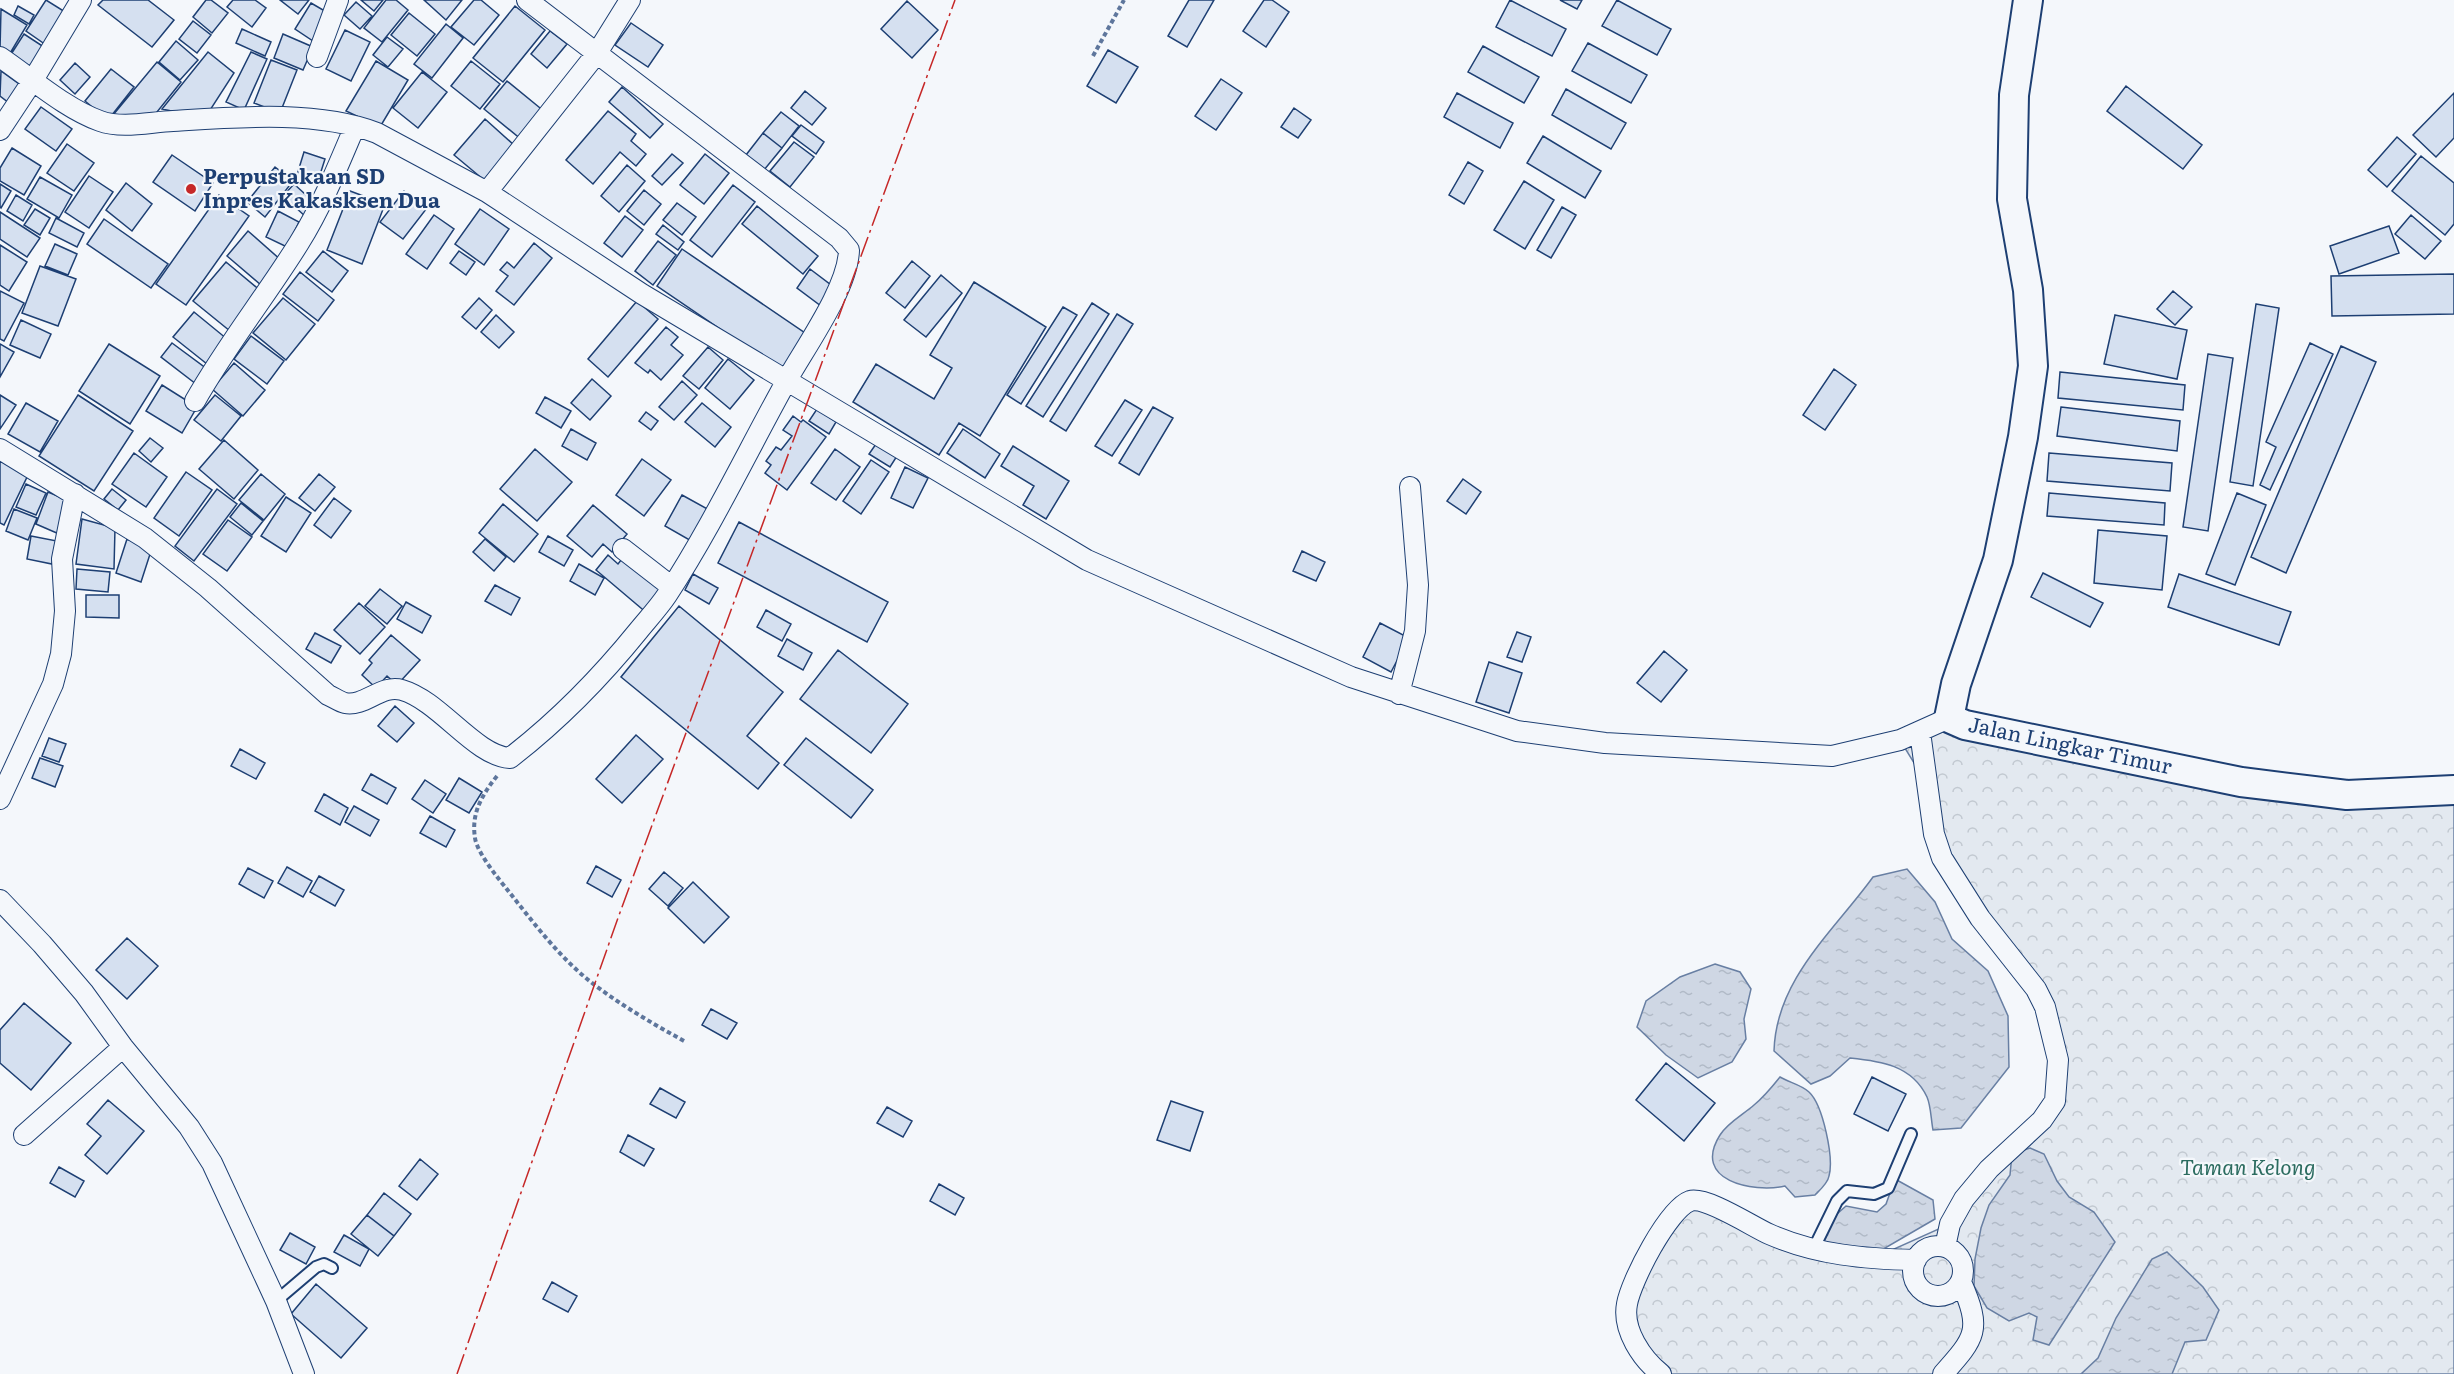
<svg xmlns="http://www.w3.org/2000/svg" width="2454" height="1374" viewBox="0 0 2454 1374" font-family="Literata,serif">
<defs>
<pattern id="park-crowns" width="20" height="18" patternUnits="userSpaceOnUse" patternTransform="scale(1.5)"><rect width="20" height="18" fill="#e3e9f0"/><path d="M2 6a3 3 0 1 1 6 0M12 15a3 3 0 1 1 6 0" fill="none" stroke="#c2c9d1"/></pattern>
<pattern id="water-ripples" width="26" height="14" patternUnits="userSpaceOnUse" patternTransform="scale(1.5)"><rect width="26" height="14" fill="#cfd7e4"/><path d="M2 4q2-2 4 0t4 0M15 11q2-2 4 0t4 0" fill="none" stroke="#b1bac7"/></pattern>
</defs>
<rect width="100%" height="100%" fill="#f4f7fb"/>
<path fill="url(#park-crowns)" stroke="#687fa3" stroke-width="1.5" d="M1951 720 2241 782 2454 790V1374H1662L1650 1365 1629 1295 1659 1233 1702 1202 1769 1234 1872 1259 1950 1224 2055 1101 2051 1031 1934 834 1927 784 1900 740Z"/>
<path fill="url(#water-ripples)" stroke="#687fa3" stroke-width="1.5" d="M1907 869 1935 902 1952 939 1988 971 2008 1016 2009 1067 1961 1128 1933 1130C1931 1120 1931 1106 1927 1097 1912 1065 1880 1061 1850 1058L1830 1076 1811 1084 1774 1051C1776 979 1834 931 1873 877Z
M1715 964 1740 972 1751 989 1744 1019 1746 1039 1732 1062 1698 1078 1666 1055 1637 1027 1646 1001 1680 977Z
M1780 1077C1788 1082 1802 1085 1809 1092 1823 1105 1834 1158 1829 1176 1828 1183 1820 1190 1815 1195L1795 1197 1785 1186C1753 1193 1691 1181 1720 1135 1727 1123 1744 1114 1754 1105 1764 1097 1772 1087 1780 1077Z
M2030 1148 2044 1154 2057 1181 2069 1197 2094 1212 2115 1242 2049 1345 2033 1340 2037 1317 2029 1313 2009 1321 1987 1308 1974 1286 1975 1259 1981 1228 1989 1205 2010 1175 2012 1154Z
M1895 1179 1933 1200 1935 1219 1880 1251 1819 1244 1837 1214 1846 1206 1877 1212 1886 1204Z
M2167 1252 2203 1287 2219 1310 2206 1340 2185 1342 2172 1374H2081L2098 1358 2116 1318 2152 1259Z"/>
<path fill="#d5e0f0" stroke="#1d3f73" stroke-width="1.5" d="M46 0 70 15 49 47 26 31Z
M103 0H148L174 20 152 47 98 5Z
M206 0H211L228 13 212 33 193 17Z
M233 0H255L266 8 252 27 227 7Z
M280 0H309L298 14Z
M361 0H383L374 11Z
M386 0H396L408 10 382 42 364 28Z
M424 0H462L446 20Z
M474 0H481L499 15 474 45 451 27Z
M1189 0H1214L1187 47 1168 36Z
M1264 0H1272L1289 12 1266 47 1243 31Z
M1510 0 1566 29 1552 56 1496 27Z
M1560 0H1582L1577 9Z
M1617 0 1671 29 1657 55 1602 26Z
M907 1 938 30 912 58 881 29Z
M356 2 372 16 360 29 344 15Z
M311 3 330 14 313 41 295 29Z
M18 6 34 15 29 24 14 15Z
M515 6 545 30 503 82 473 58Z
M1 9 27 25 9 55 0 50Z
M409 13 435 34 417 56 391 35Z
M193 21 211 35 197 53 179 39Z
M631 23 663 45 648 67 615 45Z
M446 24 463 38 432 78 414 64Z
M242 29 271 42 265 56 236 43Z
M345 30 370 42 351 81 326 69Z
M550 31 567 44 547 68 531 54Z
M24 34 47 49 32 74 8 59Z
M283 34 313 47 303 70 274 58Z
M387 37 403 49 388 67 373 55Z
M176 41 198 60 180 80 159 62Z
M1588 43 1647 75 1631 103 1572 71Z
M1483 46 1539 77 1524 103 1468 72Z
M1108 50 1138 67 1116 103 1087 86Z
M208 52 234 73 205 118 162 109Z
M251 52 267 59 244 110 226 102Z
M271 60 297 70 280 113 254 103Z
M376 61 408 80 380 127 346 111Z
M471 61 500 84 480 109 451 86Z
M157 62 181 82 149 122 113 115Z
M75 63 90 77 75 94 60 80Z
M111 69 134 87 108 120 85 101Z
M1 71 26 89 13 106 0 96Z
M422 72 447 92 418 128 393 108Z
M1221 79 1242 93 1216 130 1195 116Z
M507 81 545 112 522 140 484 109Z
M2126 86 2202 145 2183 169 2107 111Z
M622 87 663 124 650 138 609 102Z
M1566 89 1626 123 1611 149 1552 115Z
M805 91 826 108 812 125 791 108Z
M1457 93 1513 123 1500 148 1444 117Z
M2454 93V138L2436 157 2413 135Z
M41 107 72 129 56 151 25 129Z
M1294 108 1311 120 1298 138 1281 127Z
M608 111 636 134 631 141 646 154 636 166 620 152 593 184 566 160Z
M781 112 799 126 782 148 763 133Z
M485 119 514 145 484 180 454 155Z
M801 125 824 142 816 154 792 136Z
M763 133 782 148 764 170 746 155Z
M1543 136 1601 171 1585 198 1527 163Z
M2397 137 2416 154 2387 187 2368 170Z
M794 142 814 157 790 187 770 171Z
M67 144 94 163 74 191 47 173Z
M12 148 41 166 24 195 0 181V168Z
M304 152 325 159 317 184 296 178Z
M672 154 683 163 662 185 652 176Z
M705 154 729 173 704 204 680 185Z
M172 155 213 183 195 211 153 182Z
M2421 156 2454 183V224L2445 235 2392 191Z
M1468 162 1483 171 1464 204 1449 195Z
M627 165 645 181 619 212 601 196Z
M275 167 293 181 265 217 247 202Z
M89 176 113 192 89 228 65 212Z
M40 177 72 195 59 218 27 199Z
M1524 181 1554 200 1525 249 1494 230Z
M126 183 152 204 132 231 106 210Z
M0 184 11 191 1 208 0 207Z
M294 184 317 205 306 217 283 196Z
M733 185 755 202 712 257 690 240Z
M644 190 661 204 644 225 627 211Z
M350 191 385 204 362 264 327 250Z
M404 191 427 208 403 239 380 222Z
M16 195 32 205 23 221 7 211Z
M219 195 249 216 186 305 156 284Z
M677 203 696 217 682 235 663 220Z
M757 206 818 256 803 274 742 224Z
M1562 207 1576 215 1551 258 1537 250Z
M35 209 50 218 40 235 24 225Z
M480 209 509 229 484 265 455 244Z
M278 211 299 222 287 247 266 237Z
M0 212 40 238 27 257 0 239Z
M434 215 454 229 427 269 406 254Z
M2411 215 2441 241 2425 259 2395 234Z
M625 216 643 230 622 257 604 243Z
M56 218 84 233 77 247 49 233Z
M104 219 168 264 151 288 87 244Z
M663 225 684 242 678 250 656 234Z
M2389 226 2399 253 2339 274 2330 246Z
M248 231 282 261 261 285 227 256Z
M658 241 676 255 653 285 635 271Z
M534 243 552 258 514 305 496 291 508 276 500 270 507 262 514 268Z
M55 244 77 254 68 275 45 266Z
M0 245 27 262 9 291 0 285Z
M682 249 808 335 783 372 657 286Z
M323 251 348 271 332 292 306 272Z
M459 251 475 262 466 275 450 263Z
M912 261 930 276 905 308 886 293Z
M226 262 262 292 230 331 193 301Z
M40 266 76 279 58 326 22 313Z
M810 269 835 288 821 306 797 288Z
M300 272 334 300 318 321 283 294Z
M2454 274V314L2332 316 2331 276Z
M941 275 962 293 926 337 904 320Z
M974 282 1046 327 980 436 959 423 939 455 853 402 876 364 934 399 952 368 930 355Z
M0 291 24 303 4 341 0 339Z
M2173 291 2192 307 2175 325 2157 309Z
M283 298 315 324 286 360 253 333Z
M479 298 492 310 476 329 462 317Z
M637 301 658 319 608 377 588 359Z
M1092 303 1109 314 1043 417 1026 406Z
M2256 304 2279 308 2253 486 2230 482Z
M1063 307 1077 315 1021 404 1007 395Z
M194 312 227 339 207 364 173 337Z
M1117 314 1133 324 1066 431 1050 421Z
M496 315 514 332 499 348 481 332Z
M2115 315 2187 330 2177 379 2104 364Z
M21 320 51 334 40 358 10 345Z
M666 327 678 337 671 345 683 355 661 380 650 370 648 373 635 363Z
M251 336 284 361 267 384 234 359Z
M172 343 207 369 196 384 161 357Z
M2310 343 2333 354 2270 490 2260 485 2276 447 2266 442Z
M0 344 14 352 0 377Z
M109 344 160 376 130 424 79 391Z
M2341 346 2376 362 2286 573 2251 557Z
M708 347 723 360 699 389 683 376Z
M2208 354 2233 358 2208 531 2183 527Z
M728 359 754 380 730 409 705 388Z
M234 363 265 390 243 416 212 389Z
M1834 369 1856 385 1825 430 1803 415Z
M2060 372 2185 385 2183 410 2058 398Z
M592 379 611 396 590 420 571 403Z
M682 381 697 395 674 420 659 407Z
M162 385 197 407 182 433 146 411Z
M0 395 16 405 0 429Z
M78 395 133 431 94 491 39 456Z
M215 395 241 416 221 441 194 420Z
M545 397 571 411 561 428 536 413Z
M1125 400 1142 410 1112 456 1095 446Z
M26 403 58 421 40 452 8 434Z
M702 403 731 427 715 447 685 422Z
M1153 407 1173 418 1139 475 1119 463Z
M2061 407 2180 421 2177 451 2057 436Z
M817 409 836 422 829 434 809 421Z
M646 412 658 421 651 430 639 421Z
M793 416 801 422 803 420 826 437 787 490 765 473 771 465 766 461 776 447 781 450 792 436 783 430Z
M571 429 596 443 587 460 562 446Z
M963 429 1000 454 985 478 947 453Z
M150 438 163 448 151 462 139 451Z
M224 440 258 470 234 499 199 469Z
M876 444 897 456 890 467 869 454Z
M1013 446 1069 481 1046 519 1023 505 1034 486 1001 466Z
M535 449 572 482 537 521 500 489Z
M835 449 860 467 836 500 811 483Z
M134 453 167 477 146 507 112 484Z
M2049 453 2172 463 2170 491 2047 481Z
M642 459 671 480 644 516 616 495Z
M871 460 889 472 861 514 843 501Z
M0 461 28 475 4 525 0 523Z
M905 467 928 478 913 508 891 498Z
M186 472 212 490 179 536 154 518Z
M261 474 285 494 264 520 239 500Z
M319 474 335 487 315 511 299 498Z
M1463 479 1481 492 1466 514 1447 501Z
M26 484 46 493 36 515 16 507Z
M112 489 126 500 118 510 104 499Z
M217 489 237 504 194 561 175 546Z
M48 492 72 502 59 534 36 524Z
M2049 493 2165 503 2164 525 2047 516Z
M2237 493 2266 505 2235 585 2206 574Z
M682 495 711 511 693 542 665 526Z
M286 497 311 513 286 552 261 536Z
M334 498 351 511 331 538 314 525Z
M241 503 263 521 252 535 230 517Z
M503 504 538 534 514 562 479 533Z
M593 505 627 534 612 552 603 544 592 557 567 536Z
M14 509 37 518 28 540 6 531Z
M82 519 115 528 114 569 76 564Z
M228 520 252 537 227 571 203 554Z
M739 522 888 602 867 642 718 563Z
M2098 530 2167 536 2162 590 2094 583Z
M31 536 57 541 52 564 27 559Z
M548 536 573 550 564 566 539 552Z
M127 539 152 548 141 582 116 573Z
M485 539 506 557 494 571 473 552Z
M1302 551 1325 562 1316 581 1293 571Z
M608 555 618 564 625 555 668 591 648 614 596 570Z
M579 564 604 578 595 595 570 581Z
M77 569 110 572 108 592 76 589Z
M2043 573 2103 603 2090 627 2031 597Z
M693 574 718 588 709 604 685 590Z
M2179 574 2291 612 2279 645 2168 607Z
M495 585 520 598 511 615 485 601Z
M380 589 402 606 387 624 365 606Z
M86 595H119V618L86 617Z
M406 602 431 616 422 633 397 619Z
M359 603 385 627 360 654 334 630Z
M679 606 783 692 747 736 779 763 758 789 621 677Z
M766 610 791 624 782 641 757 627Z
M1380 623 1409 638 1391 672 1363 657Z
M1517 632 1531 637 1522 662 1507 657Z
M315 633 341 646 331 663 306 649Z
M391 635 420 660 397 685 387 676 376 688 362 675 372 663 369 660Z
M787 639 812 653 803 670 778 656Z
M838 650 908 704 871 753 800 699Z
M1664 651 1687 670 1661 702 1637 683Z
M1489 662 1522 673 1509 713 1476 702Z
M395 706 414 723 397 742 378 726Z
M636 735 663 759 622 803 596 779Z
M49 738 66 744 59 762 42 756Z
M806 738 873 790 851 818 784 765Z
M240 749 265 763 256 779 231 766Z
M40 758 63 766 55 787 32 778Z
M371 774 396 788 387 804 362 790Z
M459 778 482 792 469 813 446 800Z
M425 780 446 794 433 813 412 799Z
M324 794 348 808 340 825 315 811Z
M354 806 379 820 370 836 345 822Z
M430 816 455 830 446 847 420 833Z
M596 866 621 880 612 897 587 883Z
M287 867 312 881 303 897 278 883Z
M248 868 273 881 264 898 239 884Z
M664 872 683 888 668 906 649 889Z
M319 876 344 890 335 906 310 892Z
M693 882 729 917 704 943 668 908Z
M127 938 158 966 127 999 96 970Z
M24 1003 71 1043 31 1090 0 1063V1030Z
M711 1009 737 1023 727 1039 702 1025Z
M1666 1063 1715 1103 1684 1141 1636 1100Z
M1872 1077 1906 1094 1888 1131 1854 1114Z
M660 1088 685 1102 676 1118 650 1104Z
M108 1100 144 1131 107 1174 85 1155 101 1136 87 1124Z
M1171 1101 1203 1112 1190 1151 1157 1140Z
M887 1107 912 1121 903 1137 877 1123Z
M628 1135 654 1149 644 1166 620 1152Z
M420 1159 438 1174 417 1200 399 1186Z
M59 1167 84 1181 75 1197 50 1183Z
M939 1184 964 1198 955 1215 930 1201Z
M384 1193 411 1214 394 1236 367 1215Z
M367 1215 394 1236 378 1256 351 1234Z
M290 1233 315 1247 306 1264 280 1250Z
M344 1235 369 1249 360 1266 334 1252Z
M552 1282 577 1296 568 1312 543 1299Z
M316 1284 367 1328 341 1358 291 1314Z"/>
<g fill="none" stroke-linecap="round" stroke-linejoin="round">
<defs>
<path id="lane" d="M1813 1250 1837 1201 1847 1191 1874 1194 1888 1188 1911 1134
M276 1301 316 1267 324 1264 332 1268"/>
<path id="street" d="M0 57C31 78 66 109 100 121 122 129 150 122 173 121 236 117 318 110 377 133L487 192 642 294 1087 560 1351 677 1517 731 1605 743 1832 756 1900 740 1949 718
M317 57 338 0
M0 130 33 80 81 0
M487 192 597 53 630 0
M195 401C226 346 266 296 299 243 322 206 338 166 355 126
M0 449 145 538 208 588 328 695C333 697 340 702 345 703 365 707 381 684 402 690 440 701 475 756 510 758 558 721 601 677 639 630 648 619 659 607 667 595 712 526 747 452 787 380 806 346 848 288 849 250L839 238 527 0
M623 549 672 587
M1399 694 1415 631 1418 585 1410 487
M1920 732 1934 834 1942 858 1980 918 2036 989 2045 1007 2058 1060 2055 1101 2042 1120 1989 1169 1964 1199 1950 1224 1945 1247
M0 799 53 684 61 654 65 611 62 559 75 494
M0 900 42 944 84 993 123 1047 189 1127 212 1163 276 1301 304 1374
M24 1135 123 1047
M1913 1271a25 25 0 1 1 50 0a25 25 0 1 1-50 0Z
M1661 1374C1642 1359 1622 1330 1627 1304 1631 1281 1668 1209 1690 1201 1706 1196 1753 1227 1769 1234 1817 1255 1865 1259 1916 1260
M1943 1374C1976 1337 1982 1330 1961 1282"/>
<path id="secondary" d="M2028 0 2014 95 2012 199 2028 290 2033 366 2023 437 1998 560 1956 684 1949 718 1965 725 2241 782 2347 795 2454 790"/>
</defs>
<use href="#lane" stroke="#1d3f73" stroke-width="14"/>
<use href="#street" stroke="#1d3f73" stroke-width="22"/>
<use href="#secondary" stroke="#1d3f73" stroke-width="32"/>
<path stroke="#5e769c" stroke-width="4" stroke-dasharray="4.5 3" stroke-linecap="butt" d="M1093 56 1124 0
M497 776C482 795 471 813 475 838 477 852 497 877 506 888 533 922 561 960 596 986 624 1007 655 1025 686 1042"/>
<use href="#lane" stroke="#f4f7fb" stroke-width="10"/>
<use href="#street" stroke="#f4f7fb" stroke-width="20"/>
<use href="#secondary" stroke="#f4f7fb" stroke-width="28"/>
<path stroke="#c62828" stroke-width="1.5" stroke-dasharray="21 4.5 3 4.5" stroke-linecap="butt" d="M457 1374 618 918 955 0"/>
</g>
<circle fill="#c62828" stroke="#f4f7fb" stroke-width="2" cx="191" cy="189" r="6"/>
<g text-anchor="middle" stroke-width="4.5" stroke-linejoin="round" paint-order="stroke">
<g font-size="21" font-weight="bold" fill="#1d3f73" stroke="#f4f7fb" text-anchor="start">
<text x="203" y="184">Perpustakaan SD<tspan x="203" dy="24">Inpres Kakasksen Dua</tspan></text>
</g>
<g font-size="21" fill="#1d3f73" stroke="#f4f7fb">
<text transform="translate(2070 746) rotate(12)" y="7">Jalan Lingkar Timur</text>
</g>
<g font-size="21" font-style="italic" fill="#2c6c60" stroke="#f4f7fb">
<text x="2248" y="1175">Taman Kelong</text>
</g>
</g>
</svg>
